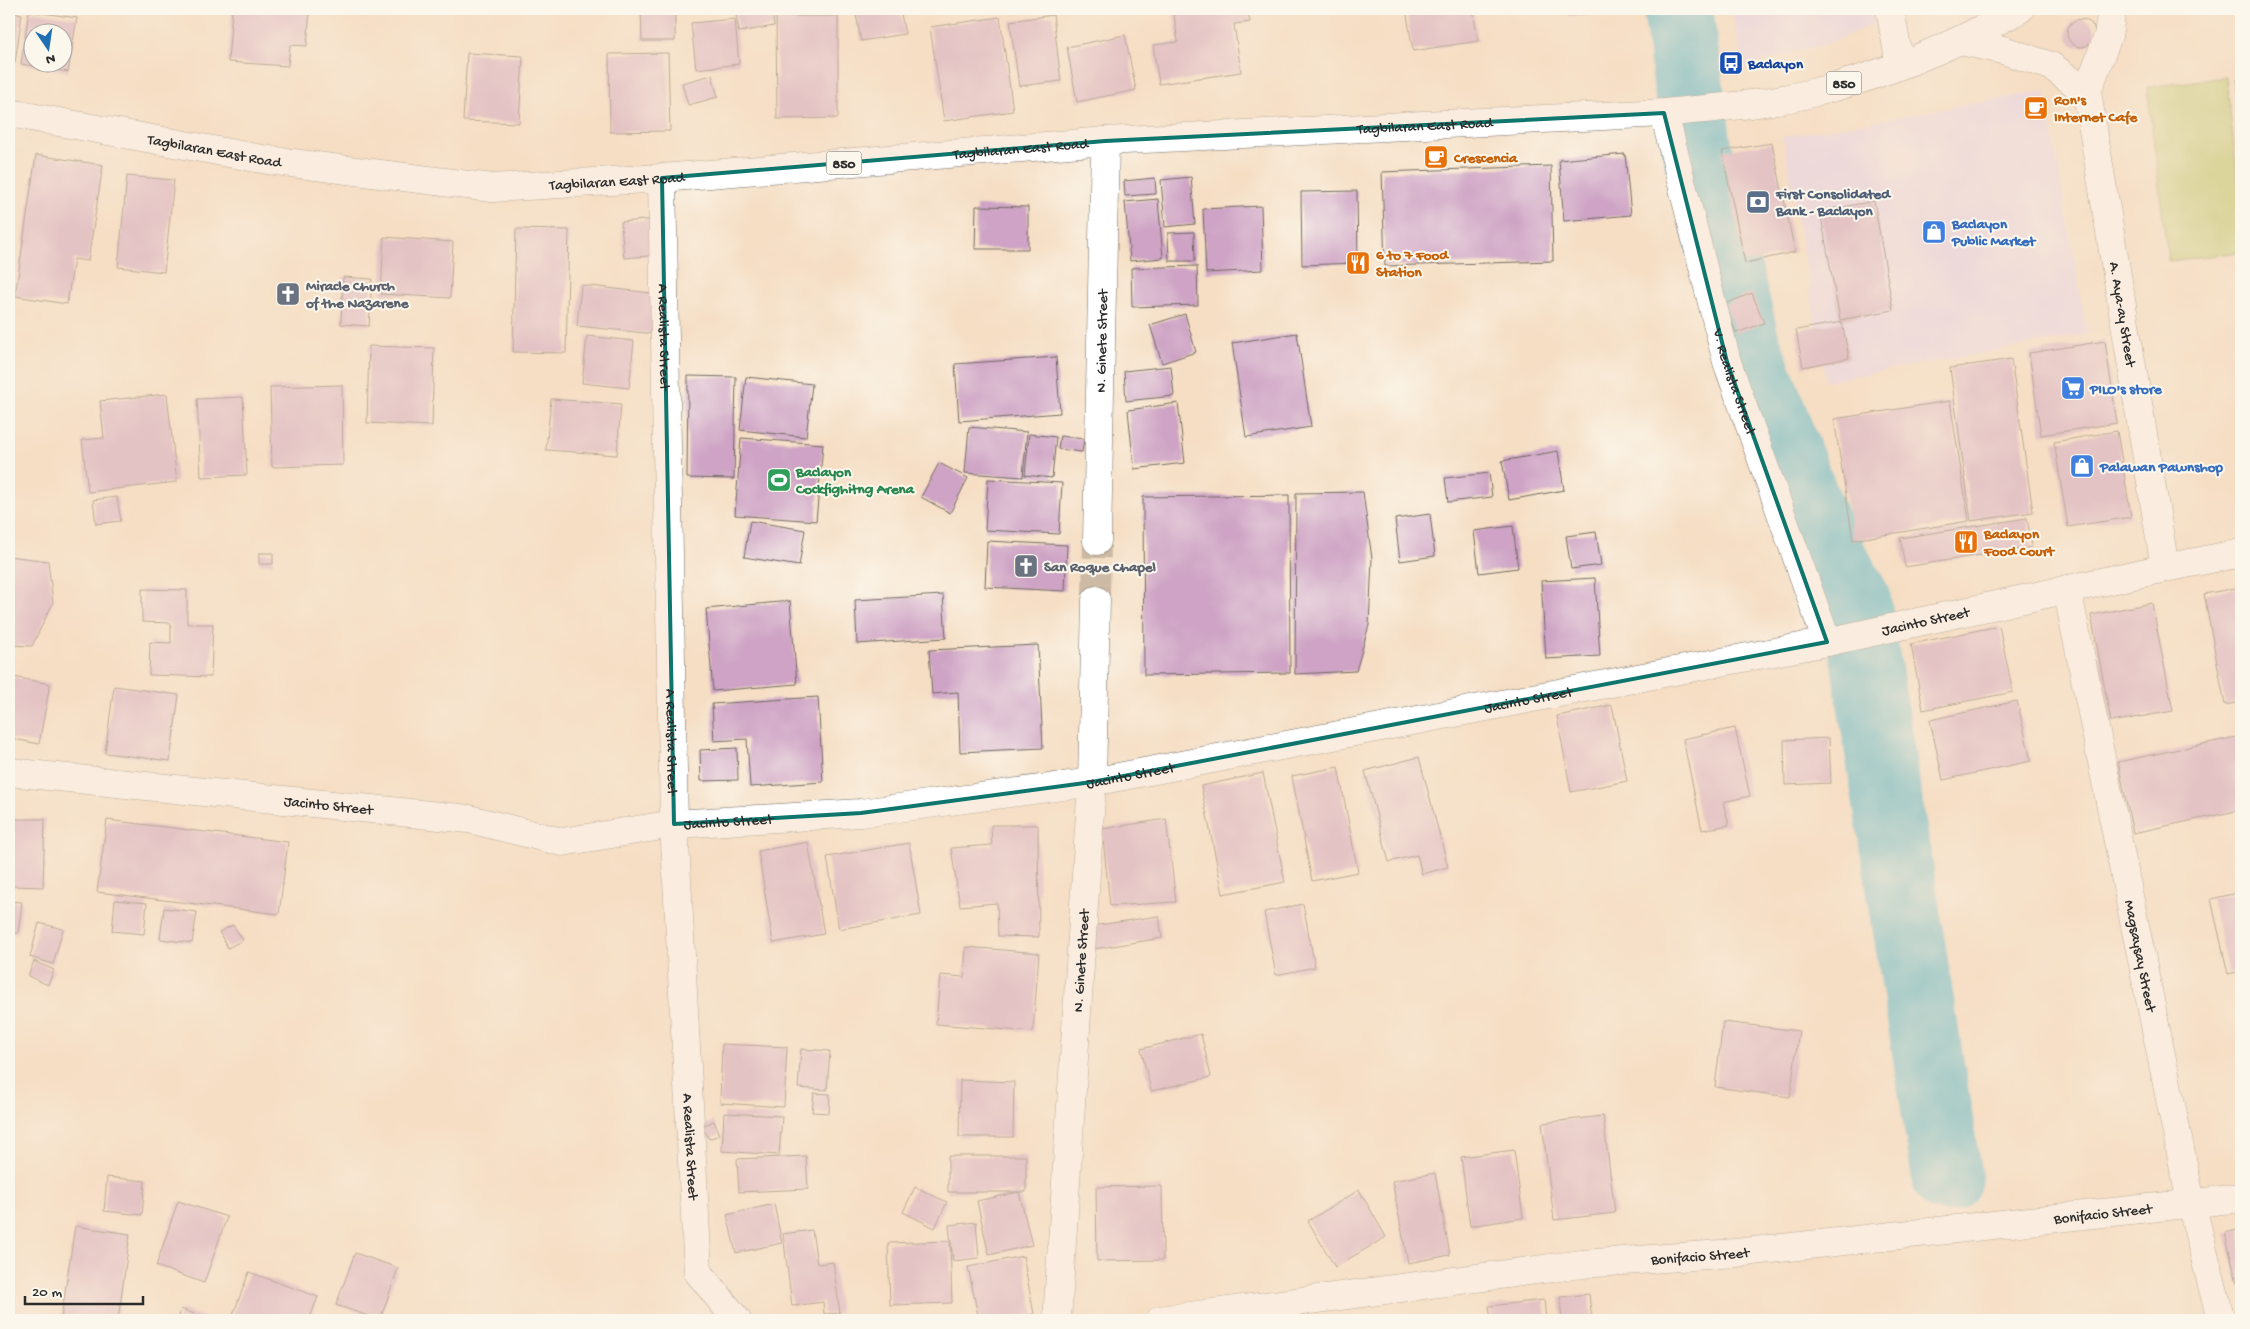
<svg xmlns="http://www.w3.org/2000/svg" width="2250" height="1329" viewBox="0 0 2250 1329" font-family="'Gochi Hand',sans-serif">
<rect width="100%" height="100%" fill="#fbf7ec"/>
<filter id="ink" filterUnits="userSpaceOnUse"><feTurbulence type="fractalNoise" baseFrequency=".02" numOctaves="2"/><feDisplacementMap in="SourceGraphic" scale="10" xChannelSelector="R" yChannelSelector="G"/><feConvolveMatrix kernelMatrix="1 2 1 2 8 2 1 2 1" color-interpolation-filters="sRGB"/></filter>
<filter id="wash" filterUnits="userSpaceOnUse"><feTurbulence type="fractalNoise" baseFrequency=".0096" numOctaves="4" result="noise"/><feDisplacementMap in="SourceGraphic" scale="20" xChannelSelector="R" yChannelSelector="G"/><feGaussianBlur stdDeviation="1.12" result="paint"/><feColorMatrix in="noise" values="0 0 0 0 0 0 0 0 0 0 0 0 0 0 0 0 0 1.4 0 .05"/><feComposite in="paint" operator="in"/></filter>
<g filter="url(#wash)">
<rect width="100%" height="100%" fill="#f5dec4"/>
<path fill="#e3d3f2" d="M1731 9H1908L1828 43 1744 67Z
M2045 91 2087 334 1826 381 1783 137Z"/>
<path fill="#bac96b" stroke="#727a4b" d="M2226 77 2241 206V252L2168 261 2147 87Z"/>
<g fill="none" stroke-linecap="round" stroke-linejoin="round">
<path stroke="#4fb7cd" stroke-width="70" d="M1678 9 1697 147 1745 343 1798 483 1823 541 1856 600 1947 1178"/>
</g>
<g id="blocks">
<path fill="#cea3c5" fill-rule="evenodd" d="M232 9H310L307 46 290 45 288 66 228 62Z
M641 9H675V41H642Z
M735 9H772L774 26 739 32Z
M855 9H900L905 34 861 41Z
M1173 9H1247L1250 22 1234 24 1241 72 1159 84 1153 45 1178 42Z
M1406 9H1473L1478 41 1413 51Z
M1567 9H1612V10L1568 16Z
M1747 9H1766L1749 15Z
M29 11 77 18 68 72 21 64ZM32 32H62V62H32Z
M9 12 22 14 15 63 9 62Z
M1053 15 1061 81 1019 86 1010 21Z
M776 16H838V118L777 119Z
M1000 17 1013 111 944 121 930 27Z
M735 19 739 64 696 69 691 23Z
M2067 33a14 14 0 1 1 28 0a14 14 0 1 1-28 0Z
M1125 35 1136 90 1077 102 1067 47Z
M467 53 523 56 519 123 463 121Z
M668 53 670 131 610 132 609 54Z
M712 75 718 97 688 105 682 83Z
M2237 79H2241V106H2240Z
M1772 143 1795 252 1745 263 1722 151Z
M1625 154 1631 215 1564 221 1559 160Z
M36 155 103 165 88 261 74 259 67 304 15 296Z
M1551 166 1553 261 1385 266 1382 172Z
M127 176 174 180 164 272 118 267Z
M1191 177 1195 224 1165 227 1161 180Z
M1155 178 1156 194 1125 196 1124 181Z
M1357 191 1358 263 1302 265 1301 192Z
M1158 199 1163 258 1130 261 1125 202Z
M1874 201 1893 310 1840 320 1820 211Z
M976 206 1028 207V249H975Z
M1261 206 1263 270 1206 273 1203 209Z
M657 219 660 255 624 258 621 222Z
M516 229 569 230 566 353 513 352Z
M1194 232 1195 261H1169L1168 233Z
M384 237 453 242 450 298 381 294Z
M1197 266 1198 305 1132 307 1131 268Z
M343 277 372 279 369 326 341 324Z
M581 285 660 294 655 334 577 326Z
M1752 293 1764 323 1736 333 1725 304Z
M1185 314 1196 352 1162 363 1150 325Z
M1842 322 1849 358 1803 367 1796 330Z
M1297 333 1311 427 1246 437 1232 343Z
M587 336 634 341 629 388 582 383Z
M2105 341 2117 423 2041 435 2029 353Z
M369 346 434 348 432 426 367 423Z
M1056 357 1060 413 959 421 955 364Z
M2011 359 2033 512 1971 521 1950 368Z
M1171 366 1174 396 1126 401 1124 371Z
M688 376 736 377 734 479 687 478Z
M746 377 812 384 806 437 740 430Z
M342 385 343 465 272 467 270 387Z
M167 394 177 482 88 492 82 440 104 438 100 401Z
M243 397 247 475 201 477 197 399Z
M551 399 621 404 617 455 546 450Z
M1950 401 1969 521 1853 540 1834 419Z
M1178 403 1185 463 1134 469 1128 410Z
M969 427 1027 432 1023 477 965 473Z
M2117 431 2131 517 2068 527 2054 442Z
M1029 434 1056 437 1052 478 1025 475Z
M1060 436 1084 439 1082 452 1058 449Z
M741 438 823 444 816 521 735 515Z
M1558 451 1564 490 1509 500 1502 461Z
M939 463 968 478 950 513 921 497Z
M1489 473 1492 497 1448 502 1445 478Z
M988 479 1062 483 1059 534 985 530Z
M1363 492 1372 559 1369 625 1356 671 1295 674 1296 493Z
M1289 495 1290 673 1144 675 1143 497Z
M117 497 121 521 96 524 93 500Z
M1430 514 1435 556 1400 561 1395 519Z
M2027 518 2032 547 1905 567 1900 538Z
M750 521 805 530 799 566 744 557Z
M1513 526 1518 568 1479 573 1474 531Z
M1596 532 1601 565 1571 569 1566 536Z
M987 541 1067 545 1065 591 985 587Z
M259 553H273V564H259Z
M9 556 48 561 53 603 32 646 9 645Z
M1595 578 1600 656 1546 659 1541 581Z
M2241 587V702L2225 705 2204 594Z
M142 589 187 590V624H213L211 677 149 675 150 642 171 643V623L142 622Z
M943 595 946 638 857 644 855 600Z
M790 601 797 684 713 691 706 609Z
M2152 603 2173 711 2111 722 2091 615Z
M1999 626 2013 692 1923 710 1911 644Z
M1038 645 1043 748 960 752 958 692 932 694 929 650Z
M14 677 50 684 39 744 9 738V706Z
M114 686 179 695 170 761 105 753Z
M818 697 823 782 750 787 747 739 714 741 712 704Z
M2017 701 2031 761 1943 780 1930 720Z
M1612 705 1627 781 1571 792 1557 716Z
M1735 728 1750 796 1723 802 1729 825 1702 830 1683 739Z
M2241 736V810L2133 833 2118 762Z
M1829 738 1831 783 1785 785 1784 740Z
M737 748 738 780 701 781 700 750Z
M1419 757 1448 867 1422 874 1417 855 1389 862 1365 771Z
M1338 767 1358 872 1312 881 1292 776Z
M1263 773 1285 882 1223 894 1201 786Z
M13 819H45L43 887 11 886Z
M1166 819 1176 902 1110 906 1102 829Z
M107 820 288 842 279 914 97 892Z
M991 825H1038L1039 937 998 936 997 903 960 906 951 848 992 845Z
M808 842 824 934 773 943 758 851Z
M909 843 921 915 839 929 827 857Z
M2241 892V971L2228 974 2211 899Z
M115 900 147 903 144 934 112 931Z
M9 901 22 902 18 933 9 932Z
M1303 904 1315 967 1276 975 1264 912Z
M164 908 197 912 192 943 160 939Z
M1159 916 1162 938 1088 950 1085 927Z
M39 923 63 929 53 964 30 957Z
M233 925 243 940 228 948 219 932Z
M966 947 1039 953 1033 1032 936 1024 940 975 964 977Z
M34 961 54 970 48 985 28 976Z
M1723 1022 1799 1031 1790 1097 1715 1087Z
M1201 1034 1211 1077 1151 1091 1141 1049Z
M722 1044 787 1047 784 1107 720 1103Z
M801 1049 830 1051 827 1090 798 1088Z
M960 1080 1014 1082 1013 1137H959Z
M814 1093 830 1094 829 1113 812 1112Z
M724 1113 782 1116 779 1155 722 1151Z
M1603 1116 1615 1213 1554 1220 1542 1123Z
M714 1121 719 1135 709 1139 702 1126Z
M1514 1150 1523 1218 1470 1226 1461 1157Z
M806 1156 808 1189 739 1192 737 1159Z
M948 1156H1026V1192H948Z
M1435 1173 1450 1255 1408 1263 1392 1181Z
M107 1177 145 1181 142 1215 104 1211Z
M1162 1186 1163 1260 1097 1261 1096 1187Z
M915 1187 947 1202 935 1228 903 1212Z
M1359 1190 1386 1237 1335 1267 1308 1221Z
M1019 1192 1032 1245 989 1255 977 1201Z
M178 1201 227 1217 204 1283 156 1266Z
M774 1204 782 1243 736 1253 727 1215Z
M976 1222 979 1258 953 1261 949 1225Z
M75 1226 130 1234 118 1320 61 1318Z
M2241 1229V1282L2237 1283 2225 1233Z
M812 1230 817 1264 833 1262 840 1313 824 1314 823 1302 792 1306 783 1234Z
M950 1241 952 1303 890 1305 888 1243Z
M355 1253 398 1268 380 1320 336 1305Z
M1023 1256 1034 1314 999 1320H979L968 1267Z
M249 1272 318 1297 309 1320H231Z
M1589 1294 1592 1320H1562L1560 1297Z
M1544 1300 1546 1320H1491L1489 1306Z
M181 1309 211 1320H178Z"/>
</g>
</g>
<g filter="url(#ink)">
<use href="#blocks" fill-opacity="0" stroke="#726a61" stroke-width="1"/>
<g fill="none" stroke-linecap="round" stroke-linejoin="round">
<path stroke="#cdbaa5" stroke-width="28" stroke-dasharray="28 14" stroke-linecap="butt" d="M1096 600 1097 541"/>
<defs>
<g id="minor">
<path d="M1890 9 1900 65"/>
<path id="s1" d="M2112 9 2108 36 2087 92 2165 568"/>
<path d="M1961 41 2003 50 2051 66 2087 92"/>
<path id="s2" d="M1664 113 1727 362 1827 642"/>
<path id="s3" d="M662 178 674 824 698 1272 737 1320"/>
<path id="s4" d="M1097 541 1105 141"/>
<path id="s5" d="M2067 589 2191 1203 2221 1320"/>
<path id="s6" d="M9 772 469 819 562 842 674 824 861 813 1092 782 1827 642 2165 568 2241 553"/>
<path id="s7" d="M1057 1320 1092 782 1096 600"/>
<path id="s8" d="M1160 1320 1582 1264 1735 1253 2241 1198"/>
</g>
<g id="major">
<path id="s9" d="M9 113 268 160 492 188 662 178 1105 141 1664 113C1711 108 1761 105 1808 94 1883 76 1954 46 2020 9"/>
</g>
</defs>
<use href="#minor" stroke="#726a61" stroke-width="29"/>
<use href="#major" stroke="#726a61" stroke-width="29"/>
<use href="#minor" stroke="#fff" stroke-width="28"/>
<use href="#major" stroke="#fff" stroke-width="28"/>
</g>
</g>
<path d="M0 0H2250V1329H0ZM1664 113 1727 362 1827 642 1092 782 861 813 674 824 662 178 1105 141Z" fill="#f5dec4" fill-opacity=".55" fill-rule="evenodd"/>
<path fill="none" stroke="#0f766e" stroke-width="4" stroke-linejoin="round" d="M1664 113 1727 362 1827 642 1092 782 861 813 674 824 662 178 1105 141Z"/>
<defs>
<symbol id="bus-square" viewBox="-11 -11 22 22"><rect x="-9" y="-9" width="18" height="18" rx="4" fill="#1a4fb4" stroke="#fbf7ec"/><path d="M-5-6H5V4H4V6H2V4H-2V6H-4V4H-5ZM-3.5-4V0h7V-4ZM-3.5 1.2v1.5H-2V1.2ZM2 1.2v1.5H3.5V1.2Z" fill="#fff"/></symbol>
<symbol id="cafe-square" viewBox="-11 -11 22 22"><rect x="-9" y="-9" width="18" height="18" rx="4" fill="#e8710a" stroke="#fbf7ec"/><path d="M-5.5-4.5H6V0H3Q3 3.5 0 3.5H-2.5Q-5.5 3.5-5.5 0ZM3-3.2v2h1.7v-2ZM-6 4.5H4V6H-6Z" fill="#fff"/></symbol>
<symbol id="bank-square" viewBox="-11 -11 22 22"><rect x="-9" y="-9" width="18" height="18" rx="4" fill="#5c6f8a" stroke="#fbf7ec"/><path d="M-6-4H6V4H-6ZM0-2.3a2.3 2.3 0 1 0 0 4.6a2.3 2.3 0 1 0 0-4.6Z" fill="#fff"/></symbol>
<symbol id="shop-square" viewBox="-11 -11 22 22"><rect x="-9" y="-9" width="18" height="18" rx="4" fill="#3f7fe0" stroke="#fbf7ec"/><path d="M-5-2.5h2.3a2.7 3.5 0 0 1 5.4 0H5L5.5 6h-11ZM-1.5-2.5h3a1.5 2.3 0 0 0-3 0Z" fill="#fff"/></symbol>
<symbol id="restaurant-square" viewBox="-11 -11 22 22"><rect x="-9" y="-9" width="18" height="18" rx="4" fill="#e8710a" stroke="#fbf7ec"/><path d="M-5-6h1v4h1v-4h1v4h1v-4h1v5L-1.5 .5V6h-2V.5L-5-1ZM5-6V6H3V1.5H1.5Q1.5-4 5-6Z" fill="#fff"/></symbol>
<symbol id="church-square" viewBox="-11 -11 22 22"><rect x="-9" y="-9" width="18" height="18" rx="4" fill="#6b7280" stroke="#fbf7ec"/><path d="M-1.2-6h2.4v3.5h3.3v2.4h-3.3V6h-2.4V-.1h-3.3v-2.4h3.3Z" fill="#fff"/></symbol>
<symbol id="supermarket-square" viewBox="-11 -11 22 22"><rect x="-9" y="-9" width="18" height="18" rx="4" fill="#3f7fe0" stroke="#fbf7ec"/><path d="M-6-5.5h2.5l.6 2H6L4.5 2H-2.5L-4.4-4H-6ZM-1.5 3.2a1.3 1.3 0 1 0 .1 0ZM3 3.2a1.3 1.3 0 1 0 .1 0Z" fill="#fff"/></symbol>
<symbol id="stadium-square" viewBox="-11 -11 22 22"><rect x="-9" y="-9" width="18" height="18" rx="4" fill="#2e9e5b" stroke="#fbf7ec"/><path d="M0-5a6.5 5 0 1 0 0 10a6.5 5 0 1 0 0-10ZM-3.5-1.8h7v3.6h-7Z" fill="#fff"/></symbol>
</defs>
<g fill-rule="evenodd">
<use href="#bus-square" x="1717" y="49" width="28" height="28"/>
<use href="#cafe-square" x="2022" y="94" width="28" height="28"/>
<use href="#cafe-square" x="1422" y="143" width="28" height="28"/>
<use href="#bank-square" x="1744" y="188" width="28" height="28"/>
<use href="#shop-square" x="1920" y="218" width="28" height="28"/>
<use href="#restaurant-square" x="1344" y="249" width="28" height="28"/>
<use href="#church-square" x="274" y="280" width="28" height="28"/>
<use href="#supermarket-square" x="2059" y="374" width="28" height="28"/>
<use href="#shop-square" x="2068" y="452" width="28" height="28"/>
<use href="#stadium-square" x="765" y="466" width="28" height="28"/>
<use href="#restaurant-square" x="1952" y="528" width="28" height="28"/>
<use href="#church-square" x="1012" y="552" width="28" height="28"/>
</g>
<g text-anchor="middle" stroke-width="4" stroke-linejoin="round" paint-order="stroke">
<g fill="#fbf7ec" stroke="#696865" stroke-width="1">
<rect x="1826.5" y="71.5" width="35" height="23" rx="4"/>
<rect x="826.5" y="151.5" width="35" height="23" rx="4"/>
</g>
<g font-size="14" font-weight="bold" fill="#2b2b2b">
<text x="1844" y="88">850</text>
<text x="844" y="168">850</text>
</g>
<g font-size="15" font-weight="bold" fill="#164399" stroke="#fbf7ec" text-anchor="start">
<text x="1748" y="68">Baclayon</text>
</g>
<g font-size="15" font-weight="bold" fill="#c56008" stroke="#fbf7ec" text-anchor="start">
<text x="2054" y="104">Ron's<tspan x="2054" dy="17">Internet Cafe</tspan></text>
<text x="1454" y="162">Crescencia</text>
<text x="1376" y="259">6 to 7 Food<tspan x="1376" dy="17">Station</tspan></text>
<text x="1984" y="538">Baclayon<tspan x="1984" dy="17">Food Court</tspan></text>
</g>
<g font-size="15" fill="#2b2b2b" stroke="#fbf7ec">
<text dy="5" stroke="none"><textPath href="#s9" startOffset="1424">Tagbilaran East Road</textPath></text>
<text dy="5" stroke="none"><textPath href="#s9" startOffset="1019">Tagbilaran East Road</textPath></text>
<text dy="5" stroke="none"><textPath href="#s9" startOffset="209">Tagbilaran East Road</textPath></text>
<text dy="5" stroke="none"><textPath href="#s9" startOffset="614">Tagbilaran East Road</textPath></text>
<text dy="5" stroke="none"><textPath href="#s1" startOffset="312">A. Aya-ay Street</textPath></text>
<text dy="5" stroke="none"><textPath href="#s3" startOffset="159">A Realista Street</textPath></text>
<text dy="5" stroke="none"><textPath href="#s4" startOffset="200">N. Ginete Street</textPath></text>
<text dy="5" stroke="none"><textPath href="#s2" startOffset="278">V. Realista Street</textPath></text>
<text dy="5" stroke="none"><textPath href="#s6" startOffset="1941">Jacinto Street</textPath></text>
<text dy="5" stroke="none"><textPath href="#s6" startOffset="1536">Jacinto Street</textPath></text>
<text dy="5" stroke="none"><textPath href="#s3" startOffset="564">A Realista Street</textPath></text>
<text dy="5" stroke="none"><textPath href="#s6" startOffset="1131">Jacinto Street</textPath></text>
<text dy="5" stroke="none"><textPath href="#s6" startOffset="321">Jacinto Street</textPath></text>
<text dy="5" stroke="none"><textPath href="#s6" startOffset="726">Jacinto Street</textPath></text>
<text dy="5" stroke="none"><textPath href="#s5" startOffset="374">Magsaysay Street</textPath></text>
<text dy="5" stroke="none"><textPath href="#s7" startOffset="360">N. Ginete Street</textPath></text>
<text dy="5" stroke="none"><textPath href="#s3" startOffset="969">A Realista Street</textPath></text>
<text dy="5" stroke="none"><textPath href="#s8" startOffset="949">Bonifacio Street</textPath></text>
<text dy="5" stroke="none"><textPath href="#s8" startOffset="544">Bonifacio Street</textPath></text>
</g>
<g font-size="15" font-weight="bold" fill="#4e5e75" stroke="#fbf7ec" text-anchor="start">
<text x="1776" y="198">First Consolidated<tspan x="1776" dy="17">Bank - Baclayon</tspan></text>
</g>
<g font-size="15" font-weight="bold" fill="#366cbe" stroke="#fbf7ec" text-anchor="start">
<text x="1952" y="228">Baclayon<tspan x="1952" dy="17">Public Market</tspan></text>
<text x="2090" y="393">PILO's store</text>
<text x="2100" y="471">Palawan Pawnshop</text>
</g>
<g font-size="15" font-weight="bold" fill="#5b616d" stroke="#fbf7ec" text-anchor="start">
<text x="306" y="290">Miracle Church<tspan x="306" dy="17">of the Nazarene</tspan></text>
<text x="1044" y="571">San Roque Chapel</text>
</g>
<g font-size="15" font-weight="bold" fill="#27864d" stroke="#fbf7ec" text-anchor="start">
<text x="796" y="476">Baclayon<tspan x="796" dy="17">Cockfighitng Arena</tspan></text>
</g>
</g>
<rect width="2250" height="1329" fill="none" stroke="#fbf7ec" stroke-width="30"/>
<g transform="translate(48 48) rotate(167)"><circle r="24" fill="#fbf7ec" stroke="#a8a59f"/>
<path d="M0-4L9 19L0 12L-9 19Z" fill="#1f6fb2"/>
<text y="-8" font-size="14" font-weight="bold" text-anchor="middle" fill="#2b2b2b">N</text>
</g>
<path d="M25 1296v8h118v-8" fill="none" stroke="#2b2b2b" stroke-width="2.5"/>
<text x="32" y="1296" font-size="15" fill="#2b2b2b" stroke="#fbf7ec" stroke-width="4" paint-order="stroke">20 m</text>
</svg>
